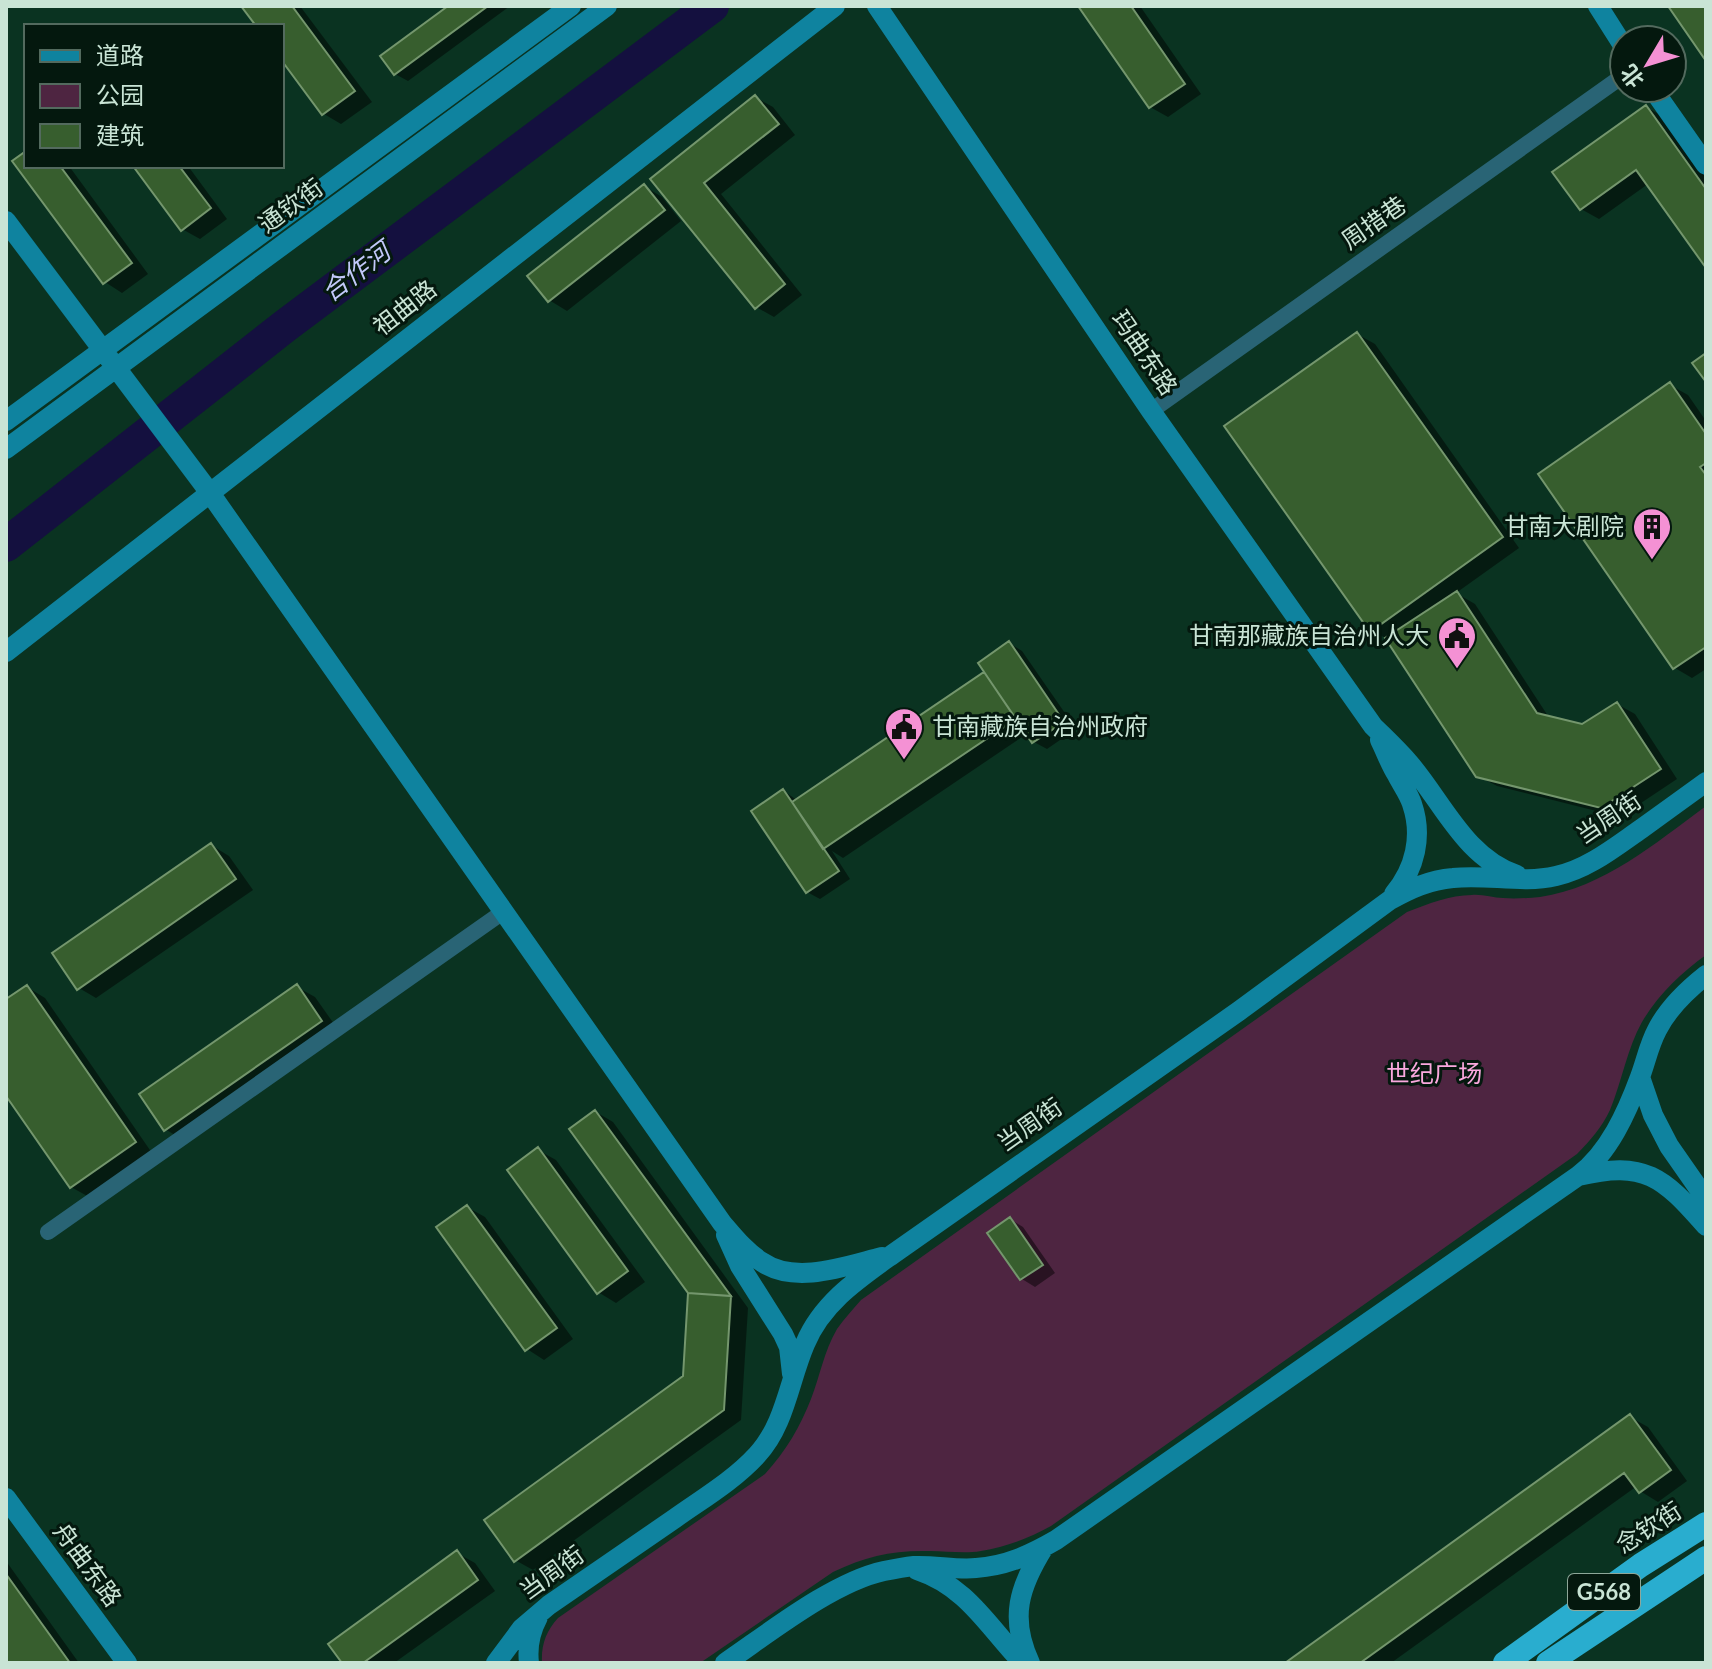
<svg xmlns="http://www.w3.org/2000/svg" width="1712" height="1669" viewBox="0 0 1712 1669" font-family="Lato,'Noto Sans SC',sans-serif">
<rect width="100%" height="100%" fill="#0a3321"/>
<path fill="#4e2541" d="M1706 806V955C1682 972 1657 996 1642 1022 1627 1049 1622 1081 1610 1110 1602 1127 1590 1141 1577 1154L1051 1526C1029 1538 1006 1547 981 1551 964 1554 947 1551 930 1551 893 1550 866 1556 833 1572L700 1663H542C541 1645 546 1631 558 1618L765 1474C786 1451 800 1427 811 1399 820 1376 824 1351 837 1329 844 1319 853 1309 861 1300L1407 912C1428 904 1450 895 1472 895 1482 894 1493 898 1503 898 1515 899 1528 898 1540 897 1605 887 1654 844 1706 806Z"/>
<path fill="#0007" d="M244 6H300L372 102 341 124 324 114 282 58V26H259Z
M451 6H510L408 81 395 74Z
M1080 6H1140L1201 94 1168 117 1150 107Z
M755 97 773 107 795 135 721 194 802 295 774 317 756 307 653 179Z
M1646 107 1664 117 1706 176V265L1648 184 1599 219 1581 209Z
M26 153V166H69L148 274 122 293 105 282 15 161Z
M135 166H188L227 219 200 239 182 229Z
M644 186 662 197 681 221 567 311 549 300Z
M1357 334 1375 344 1519 548 1456 593 1475 604 1550 719 1583 726 1617 704 1635 714 1677 779 1620 817 1497 786 1478 776 1389 640 1371 630Z
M1670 385 1688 395 1706 421V669L1692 678 1675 668Z
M1009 643 1022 651 1076 729 1047 749 1034 742 1028 733 843 858 832 851 850 879 820 899 807 892 784 791 798 801 987 673Z
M211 845 229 856 253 890 96 998 79 988Z
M27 987 45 998 152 1153 89 1197 71 1187 6 1093V1002Z
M297 987 315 997 339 1031 183 1140 165 1129Z
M596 1112 613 1122 748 1308 741 1420 533 1570 515 1560 685 1377 690 1293Z
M538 1150 556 1160 645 1282 616 1303 598 1292Z
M467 1207 485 1217 573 1339 544 1360 527 1349Z
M1010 1219 1023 1227 1055 1273 1035 1287 1022 1279 990 1233Z
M1630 1417 1648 1427 1687 1481 1658 1502 1640 1491 1637 1486 1391 1663H1289Z
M457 1553 475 1563 495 1591 394 1663H344Z
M6 1561 79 1663H6Z"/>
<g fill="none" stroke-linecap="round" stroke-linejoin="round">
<path stroke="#14103f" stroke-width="34" d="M6 545 285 326 712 6"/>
</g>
<path fill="#375e2e" stroke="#74966d" stroke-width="2" d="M241 6H292L355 91 322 115 282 61V26H256Z
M448 6H488L394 75 380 56Z
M1078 6H1131L1185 84 1149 108Z
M1668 6H1706V61Z
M755 95 779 124 704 183 785 284 755 309 650 179Z
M1646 105 1706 189V268L1636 170 1580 210 1552 172Z
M26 151V166H60L132 263 103 284 12 161Z
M133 166H179L211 208 181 231Z
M644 184 665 210 548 302 527 276Z
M1357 332 1503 537 1370 632 1224 426Z
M1706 353V382L1692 363Z
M1670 382 1706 434V463L1700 467 1706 475V647L1673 669 1538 474Z
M1457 591 1537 713 1582 724 1617 702 1661 769 1601 808 1476 777 1385 638Z
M1009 641 1064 722 1032 743 978 663Z
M984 672 1016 719 823 849 792 802Z
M783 789 839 871 806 893 751 811Z
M211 843 236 879 77 990 52 953Z
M297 984 322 1021 164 1131 139 1094Z
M27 985 136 1142 70 1188 6 1096V999Z
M595 1110 731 1296 688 1293 569 1129Z
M538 1147 628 1271 597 1294 507 1170Z
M467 1205 557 1328 525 1351 436 1227Z
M1010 1217 1043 1265 1020 1280 987 1233Z
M688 1293 731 1296 724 1410 514 1562 484 1520 683 1376Z
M1630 1414 1671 1470 1639 1493 1624 1473 1360 1663H1285Z
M457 1550 478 1580 363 1663H342L328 1644Z
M6 1574 70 1663H6Z"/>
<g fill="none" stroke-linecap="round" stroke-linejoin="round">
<path stroke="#296475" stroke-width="16" d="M1151 411 1624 75
M48 1232 503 912"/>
<path stroke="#0f839f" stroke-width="20" d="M877 6 1151 411 1373 726C1385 738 1398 750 1409 763 1442 801 1465 858 1517 875
M1598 6 1624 47
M1652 88 1706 165
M6 221 210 493 722 1223C734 1237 746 1252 762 1262 795 1285 846 1266 882 1257
M6 421 571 6
M6 449 607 6
M6 652 835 6
M1380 740C1386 752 1390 764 1397 775 1402 785 1409 794 1412 804 1423 836 1415 869 1394 894
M1640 1077 1653 1115 1669 1146 1706 1199
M1578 1176C1645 1160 1663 1177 1706 1226
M726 1235 740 1266 783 1334 789 1347 792 1374
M6 1498 127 1663
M917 1570C968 1587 988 1627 1023 1663
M496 1663 522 1628 549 1605C591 1576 633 1547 674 1519 702 1499 733 1481 757 1455 785 1425 789 1381 805 1344 822 1303 858 1279 893 1254L1239 1011 1390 900C1410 889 1429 880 1453 878 1487 874 1522 884 1556 876 1588 869 1615 847 1641 829 1663 813 1684 798 1706 782
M529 1663C527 1646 530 1632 538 1617
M725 1663C769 1633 833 1582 884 1571 894 1569 905 1567 914 1566 935 1565 956 1570 976 1568 1006 1566 1030 1555 1056 1540L1578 1176C1609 1153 1627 1112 1640 1077 1646 1061 1649 1045 1657 1030 1668 1008 1687 990 1706 975
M1030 1663C1009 1618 1019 1587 1044 1547"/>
<path stroke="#29adcf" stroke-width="24" d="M1505 1663 1641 1565 1706 1524
M1548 1663 1706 1558"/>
</g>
<defs>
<symbol id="building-pin" viewBox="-11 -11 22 30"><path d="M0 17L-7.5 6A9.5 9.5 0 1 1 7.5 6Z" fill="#f491d4" stroke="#04180e"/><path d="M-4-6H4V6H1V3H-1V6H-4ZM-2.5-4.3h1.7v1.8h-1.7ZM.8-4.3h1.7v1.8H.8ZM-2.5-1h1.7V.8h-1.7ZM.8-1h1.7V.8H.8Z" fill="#111"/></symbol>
<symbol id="civic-pin" viewBox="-11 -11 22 30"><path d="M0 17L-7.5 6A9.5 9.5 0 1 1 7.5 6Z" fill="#f491d4" stroke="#04180e"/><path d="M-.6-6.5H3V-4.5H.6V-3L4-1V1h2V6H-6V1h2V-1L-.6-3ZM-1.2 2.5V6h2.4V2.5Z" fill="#111"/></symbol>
</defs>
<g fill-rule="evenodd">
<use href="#building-pin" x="1630" y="505" width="44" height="60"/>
<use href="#civic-pin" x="1435" y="614" width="44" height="60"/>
<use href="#civic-pin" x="882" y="705" width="44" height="60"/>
</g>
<g text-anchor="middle" stroke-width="6" stroke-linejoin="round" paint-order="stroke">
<rect fill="#04180e" stroke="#8ea799" stroke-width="2" x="1568" y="1574" width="72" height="36" rx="6"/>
<g font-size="22" font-weight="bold" fill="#c9e4d5">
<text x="1604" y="1600">G568</text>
</g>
<g font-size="24" fill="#c9e4d5" stroke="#04180e">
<text transform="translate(291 206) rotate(-36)" y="8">通钦街</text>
<text transform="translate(1374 223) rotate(-35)" y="8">周措巷</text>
<text transform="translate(405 308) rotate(-38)" y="8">祖曲路</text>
<text transform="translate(1144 353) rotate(56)" y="8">玛曲东路</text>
<text transform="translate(1609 818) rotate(-34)" y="8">当周街</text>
<text transform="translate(1030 1125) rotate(-35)" y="8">当周街</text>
<text transform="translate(1649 1528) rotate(-33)" y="8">念钦街</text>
<text transform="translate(87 1565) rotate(54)" y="8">舟曲东路</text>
<text transform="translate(552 1573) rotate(-36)" y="8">当周街</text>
</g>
<g font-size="24" fill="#c9e4d5" stroke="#04180e" text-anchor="end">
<text x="1624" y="535">甘南大剧院</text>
<text x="1429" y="644">甘南那藏族自治州人大</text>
<text x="932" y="735" text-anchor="start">甘南藏族自治州政府</text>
</g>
<g font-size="24" fill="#faa8de" stroke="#04180e">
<text x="1434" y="1082">世纪广场</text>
</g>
<g font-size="26" font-style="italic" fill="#c2c8fa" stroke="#04180e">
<text transform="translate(356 272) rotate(-37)" y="9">合作河</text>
</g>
</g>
<rect width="1712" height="1669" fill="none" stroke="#c9e4d5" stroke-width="16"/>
<rect x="24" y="24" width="260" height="144" fill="#04180e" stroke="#536a5e" stroke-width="2"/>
<rect x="40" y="50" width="40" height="12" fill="#0f839f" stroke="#536a5e" stroke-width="2"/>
<text x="96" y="64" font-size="24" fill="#c9e4d5">道路</text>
<rect x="40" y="84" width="40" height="24" fill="#4e2541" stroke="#536a5e" stroke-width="2"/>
<text x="96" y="104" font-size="24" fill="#c9e4d5">公园</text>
<rect x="40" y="124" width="40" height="24" fill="#375e2e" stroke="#536a5e" stroke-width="2"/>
<text x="96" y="144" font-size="24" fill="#c9e4d5">建筑</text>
<g transform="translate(1648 64) rotate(232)"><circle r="38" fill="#04180e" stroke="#536a5e" stroke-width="2"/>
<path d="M0-6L14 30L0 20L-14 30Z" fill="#f491d4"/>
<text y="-12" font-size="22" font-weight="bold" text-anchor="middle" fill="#c9e4d5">北</text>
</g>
</svg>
